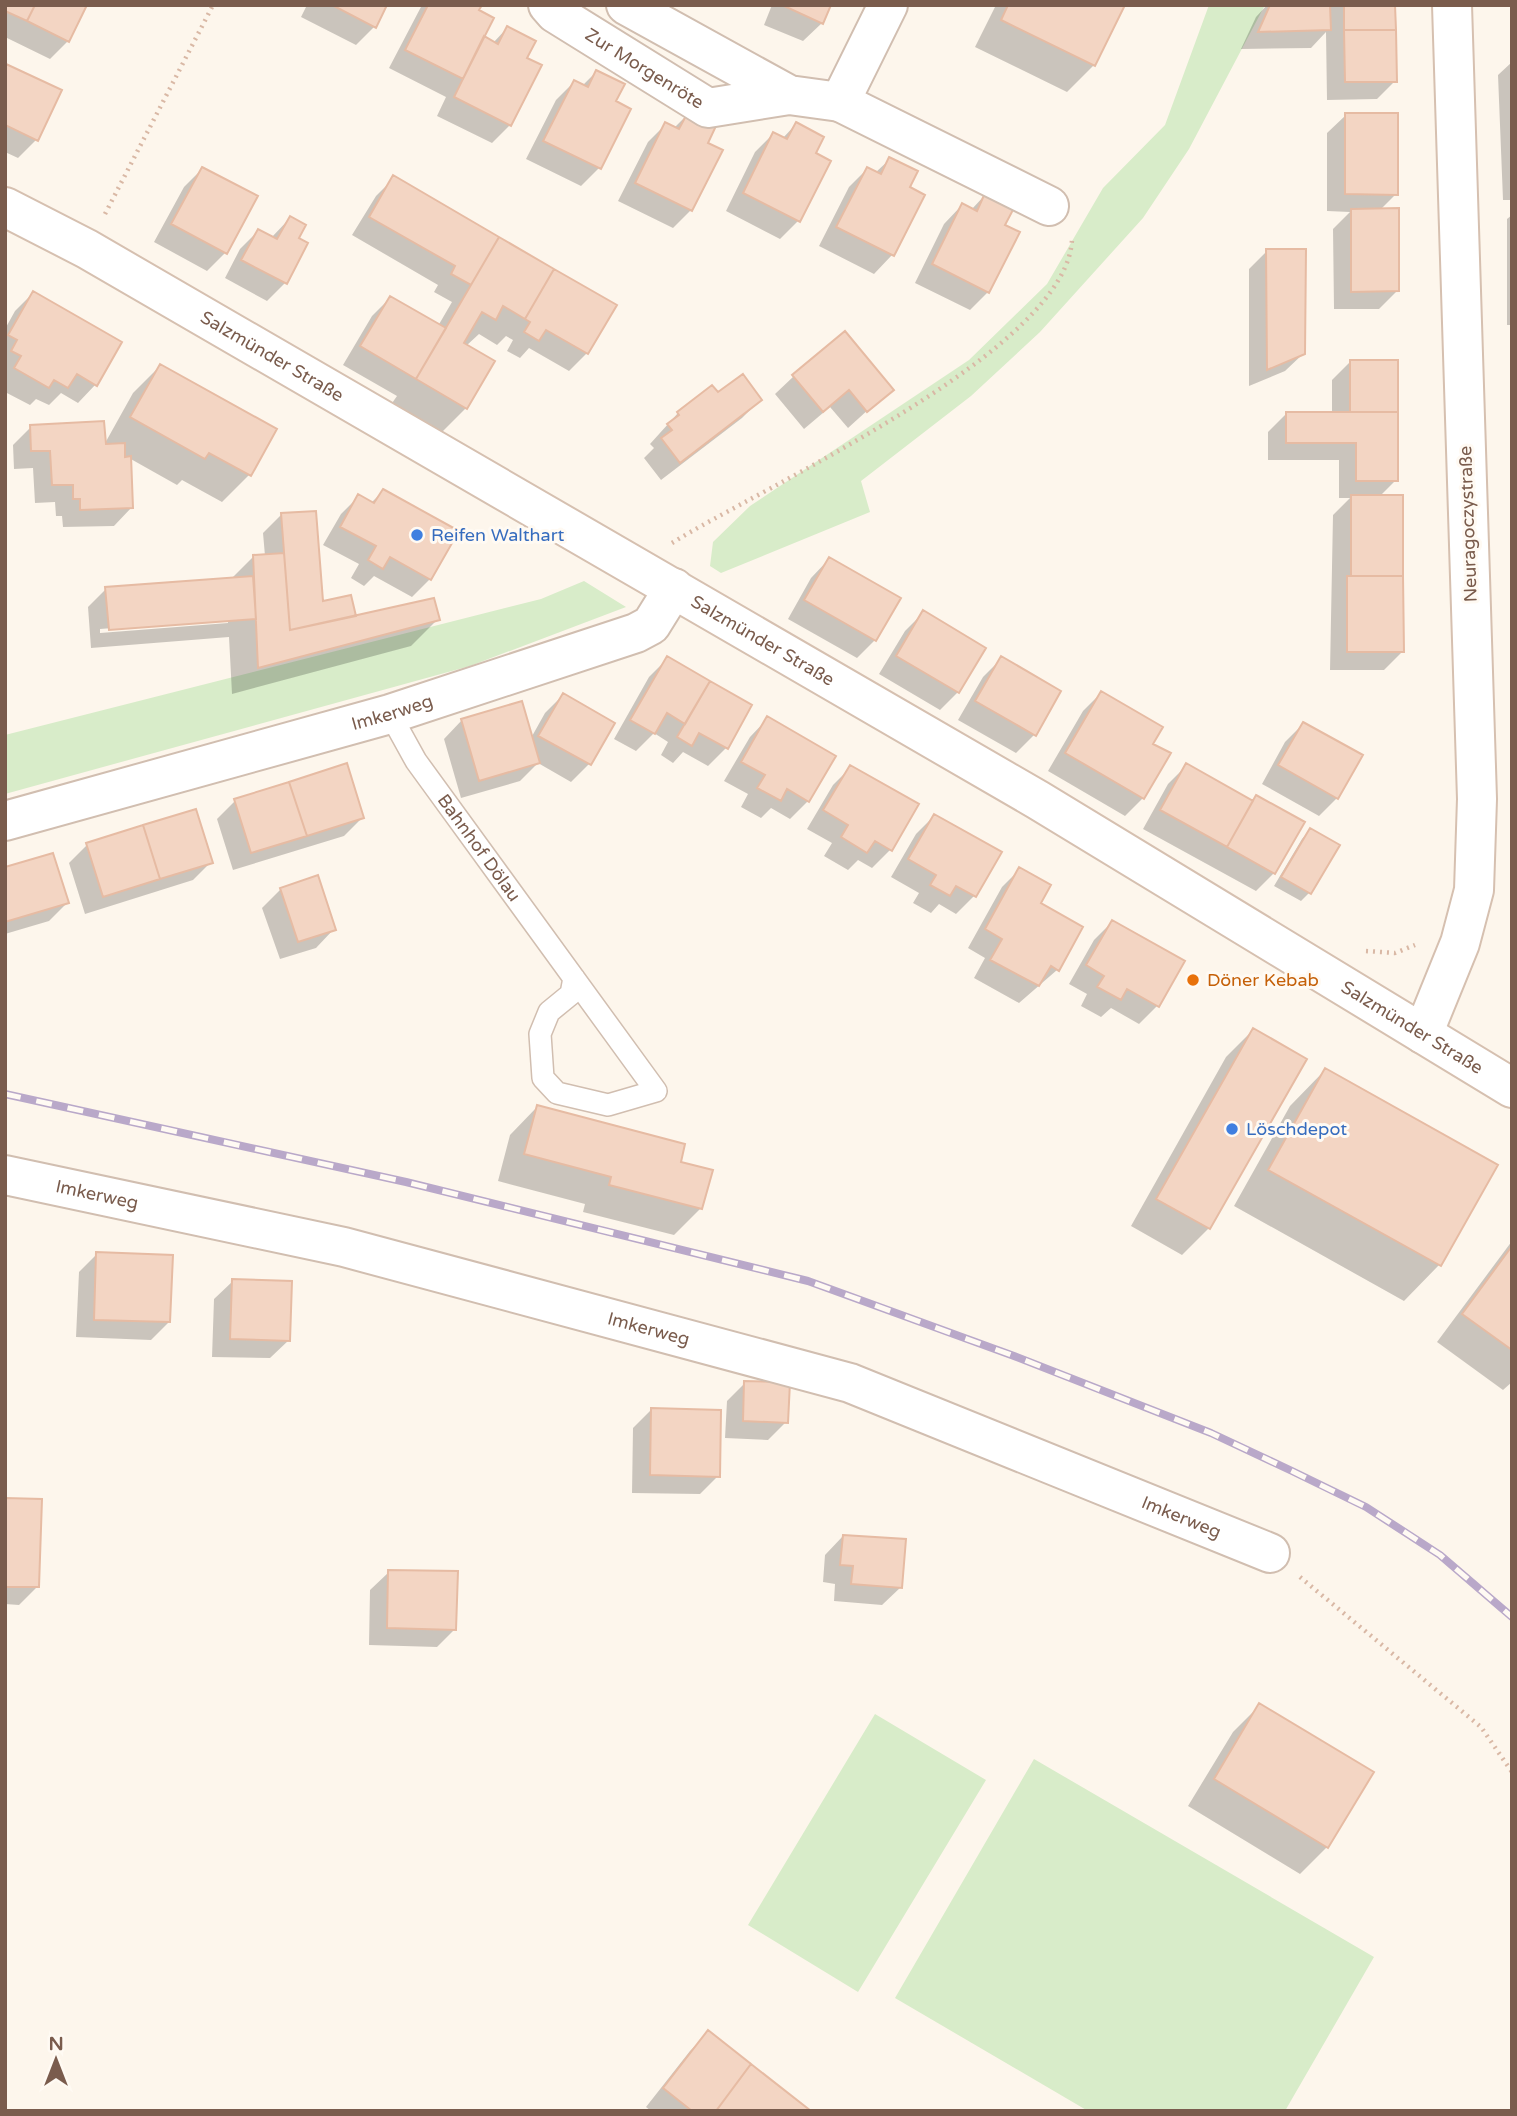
<svg xmlns="http://www.w3.org/2000/svg" width="1517" height="2116" viewBox="0 0 1517 2116" font-family="'Varela Round',sans-serif">
<rect width="100%" height="100%" fill="#fdf6ec"/>
<path fill="#d8ecc9" d="M1209 5H1265L1189 149 1143 218 1040 332 971 396 861 481 870 512 721 573 710 566 713 542 750 506 969 360 1047 284 1103 188 1165 125Z
M584 581 626 607 470 666 5 794V735L541 599Z
M875 1714 986 1780 858 1992 748 1925Z
M1034 1759 1374 1957 1285 2111H1088L895 1998Z"/>
<path fill="#0003" fill-rule="evenodd" d="M5 5 68 41 50 59 5 37Z
M307 5H385L374 27 356 45 301 17Z
M422 5H480L477 11 482 37 493 43 507 28 525 58 510 125 492 143 437 116 446 97 389 68Z
M772 5H829L822 23 803 41 764 25Z
M996 5H1123L1094 65 1067 92 975 47Z
M1267 5H1394L1395 81 1377 99 1327 100 1326 32 1311 48 1241 49 1256 17Z
M1512 62V200H1503L1498 75Z
M5 65 59 91 36 140 18 158 5 152Z
M596 72 614 102 629 110 599 168 581 186 526 159 556 100 574 82 582 86Z
M688 114 706 144 691 210 673 228 618 201 648 142 666 124 674 128Z
M1346 115 1396 194 1380 210 1398 290 1379 309H1334L1333 229 1350 212 1327 211V133Z
M796 124 814 154 798 221 780 239 726 211 755 152 773 134 782 139Z
M890 159 907 188 922 196 892 255 874 274 819 246 849 187 867 169 875 173Z
M202 169 225 253 207 271 154 242 184 187Z
M394 178 587 353 569 371 529 348 520 358 507 351 513 340 506 336 497 345 479 334 466 346V408L439 435 390 406 397 396 343 365 372 316 390 298 438 326 452 302 434 292 438 285 352 235 376 196Z
M985 195 1003 225 988 292 970 310 915 283 944 224 962 205 971 210Z
M1512 215V325H1507V219Z
M290 218 296 239 285 283 267 301 225 278 240 249 258 231 271 238Z
M1267 251 1304 353 1285 371 1249 386V269Z
M33 293 96 384 78 403 61 393 49 405 36 399 30 405 5 392V329L15 311Z
M1351 361 1396 480 1379 497 1402 652 1384 670H1330L1333 515 1350 498H1339V460H1268V432L1286 414H1332V380Z
M160 366 249 475 222 502 182 480 177 485 129 458 132 507 114 526 63 527 62 516H56L55 502 35 503 33 468 14 469 13 445 31 427 104 445 133 393Z
M1512 373V447L1510 376Z
M794 376 891 389 848 428 830 407 804 429 775 394Z
M712 387 718 395 760 400 742 418 661 480 644 458 654 448 650 444 678 413Z
M383 491 430 579 412 597 374 576 364 586 351 578 359 564 323 545 341 514 359 496 371 503Z
M282 514 321 603 350 619H438L411 646 232 694 229 637 91 648 88 607 106 589 231 579 253 557 265 556 263 533ZM228 619V623L100 633V629Z
M829 559 875 640 857 658 788 619 811 578Z
M923 613 958 692 940 710 879 674 905 631Z
M667 659 726 748 708 766 683 752 673 763 661 755 668 742 654 733 636 751 614 739 649 677Z
M1001 659 1059 692 1034 735 1016 753 958 720 983 677Z
M1101 693 1150 744 1143 798 1125 816 1048 771 1083 711Z
M563 695 613 724 589 764 571 782 538 763 520 781 461 798 444 739 462 720 531 738 545 713Z
M768 718 808 801 790 819 771 808 761 818 741 807 748 794 724 781 750 737Z
M1303 724 1337 798 1319 816 1262 784 1285 742Z
M1186 766 1274 873 1256 891 1143 829 1168 784Z
M851 767 916 805 890 850 872 868 858 860 848 870 824 856 832 843 807 829 833 785Z
M235 801 362 818 344 836 233 870 217 819Z
M934 816 999 853 974 896 956 914 939 904 931 913 913 903 919 893 891 877 916 834Z
M1310 830 1309 893 1301 901 1274 886 1302 839Z
M87 845 211 862 193 880 85 914 69 863Z
M5 869 67 903 49 921 5 934Z
M1020 869 1038 904 1057 970 1019 1003 974 978 985 958 968 948 1002 887Z
M281 889 334 929 316 948 280 959 262 908Z
M1112 922 1157 1006 1139 1024 1111 1008 1101 1017 1081 1006 1087 994 1069 984 1094 940Z
M1253 1030 1209 1228 1182 1255 1131 1226 1226 1057Z
M1325 1070 1495 1165 1439 1265 1404 1301 1234 1206 1290 1106Z
M537 1107 701 1208 674 1235 583 1212 585 1204 498 1181 510 1135Z
M1512 1241V1382L1503 1390 1437 1342Z
M97 1254 169 1322 151 1340 76 1337 79 1272Z
M233 1281 289 1340 270 1358 212 1357 214 1299Z
M745 1383 786 1422 768 1440 725 1438 727 1401Z
M651 1410 718 1476 700 1494 632 1493 633 1428Z
M5 1499 38 1586 19 1605 5 1604Z
M843 1536 901 1587 882 1605 834 1601 835 1584 823 1582 825 1555Z
M389 1572 455 1629 437 1647 369 1645 370 1590Z
M1260 1705 1327 1847 1300 1874 1188 1806 1233 1732Z
M708 2033 809 2111H651L646 2107 690 2051Z"/>
<path fill="#f3d5c3" stroke="#e6bba3" stroke-width="2" d="M5 5H35L27 21 5 11Z
M35 5H87L69 42 27 21Z
M332 5H387L376 28Z
M428 5H482L479 10 494 18 463 79 405 50Z
M782 5H831L823 24Z
M1008 5H1125L1095 66 1001 20Z
M1270 5H1330L1331 30 1258 32Z
M1344 5H1395L1396 30H1344Z
M507 26 536 41 527 58 542 65 511 126 454 97 484 36 498 44Z
M1344 30H1396L1397 82H1345Z
M6 64 62 90 38 141 5 125Z
M596 70 625 84 616 101 631 109 601 169 543 141 574 80 588 87Z
M688 112 716 126 708 143 723 150 692 211 635 183 665 122 679 129Z
M1345 113H1398V195L1345 194Z
M796 122 824 137 816 153 831 161 800 222 743 193 773 132 787 139Z
M889 157 918 171 910 187 925 195 894 256 836 227 867 167 881 174Z
M202 167 258 196 227 254 171 224Z
M393 175 499 237 471 285 451 274 455 266 369 217Z
M985 193 1014 208 1005 225 1020 232 989 293 932 264 962 203 977 211Z
M1399 208V291L1351 292V209Z
M290 216 306 225 299 238 308 243 287 284 241 260 258 229 277 239Z
M499 237 554 269 525 319 503 306 496 320 482 312 464 343 495 361 467 409 416 379Z
M1266 249H1306L1305 354 1267 370Z
M554 269 617 305 588 354 546 330 539 341 524 332 530 322 525 319Z
M33 291 122 342 97 386 77 374 68 388 54 380 49 388 14 368 21 356 11 351 17 340 8 335Z
M390 296 446 328 416 379 360 346Z
M845 331 894 390 867 412 849 390 823 412 792 375Z
M1350 360H1398V412H1350Z
M160 364 277 429 251 476 209 453 205 459 130 417Z
M743 374 762 400 680 463 661 438 672 430 667 424 679 415 677 412 712 385 718 392Z
M1286 412H1398V481H1356V443H1286Z
M104 421 106 444 125 443V457L131 456 133 508 80 510V499H73V485H52L50 451H31L30 425Z
M383 489 459 531 431 580 390 557 383 569 368 560 376 546 340 527 358 494 374 503Z
M1351 495H1403V576H1351Z
M316 511 323 601 351 595 356 616 290 630 281 513Z
M284 553 290 630 434 598 440 620 258 668 253 555Z
M829 557 901 598 876 641 804 600Z
M253 576 256 619 109 630 105 587Z
M1347 576H1403L1404 652H1347Z
M923 610 986 648 959 693 896 656Z
M667 656 710 681 685 724 667 713 655 734 630 720Z
M1001 656 1061 691 1036 736 975 701Z
M710 681 752 705 728 749 699 733 692 746 677 737Z
M1101 691 1163 727 1153 744 1171 753 1144 799 1065 753Z
M563 693 615 723 591 765 538 736Z
M522 701 540 763 479 781 461 719Z
M767 716 836 756 809 802 787 789 781 801 757 788 765 775 741 762Z
M1303 722 1363 755 1338 799 1278 765Z
M347 763 364 818 307 836 289 782Z
M1186 763 1253 801 1227 847 1160 810Z
M850 765 919 804 892 851 875 841 867 853 841 837 848 825 823 810Z
M289 782 307 836 251 853 234 799Z
M1256 795 1305 822 1275 874 1227 847Z
M196 809 213 863 160 879 143 825Z
M934 814 1002 852 976 897 956 886 950 896 930 885 936 875 908 859Z
M143 825 160 879 103 897 86 843Z
M1310 828 1340 845 1311 894 1281 877Z
M53 853 69 903 5 922V867Z
M1019 867 1051 885 1041 903 1083 927 1059 971 1051 966 1039 986 990 960 1002 939 985 929Z
M318 875 336 930 298 942 280 888Z
M1112 920 1185 961 1159 1007 1127 989 1121 1000 1097 987 1104 976 1086 965Z
M1253 1028 1307 1059 1210 1229 1156 1199Z
M1325 1068 1498 1165 1441 1266 1268 1170Z
M537 1105 685 1144 681 1162 713 1170 702 1209 609 1185 611 1177 524 1154Z
M1512 1246V1350L1462 1314Z
M96 1252 173 1255 170 1322 94 1320Z
M232 1279 292 1281 290 1341 230 1339Z
M744 1381 790 1382 788 1423 743 1421Z
M651 1408 721 1410 720 1477 650 1475Z
M5 1498 42 1499 39 1587H5Z
M843 1535 906 1539 902 1588 851 1584 853 1566 840 1565Z
M388 1570 458 1571 456 1630 387 1628Z
M1259 1703 1374 1772 1328 1848 1214 1779Z
M708 2030 751 2064 716 2111H692L663 2088Z
M751 2064 811 2111H716Z"/>
<g fill="none" stroke-linecap="round" stroke-linejoin="round">
<defs>
<g id="service">
<path id="s1" d="M390 714 416 761 656 1091 608 1105 557 1093 543 1078 540 1034 549 1012 571 994 574 978"/>
</g>
<g id="minor">
<path id="s2" d="M548 5 555 13 708 108 789 95"/>
<path d="M626 5 789 95 840 102 888 5"/>
<path d="M840 102 1049 206"/>
<path id="s3" d="M5 821 390 714 636 633 651 625 674 588"/>
<path id="s4" d="M5 1175 344 1247 850 1383 1270 1553"/>
</g>
<g id="secondary">
<path id="s5" d="M5 207 87 249 1038 800 1512 1088"/>
<path d="M1423 1034 1460 943 1474 890 1477 799 1452 5"/>
</g>
</defs>
<use href="#service" stroke="#d1beb0" stroke-width="24"/>
<use href="#minor" stroke="#d1beb0" stroke-width="42"/>
<use href="#secondary" stroke="#d6c0b0" stroke-width="42"/>
<path stroke="#d9b8a5" stroke-width="4.5" stroke-dasharray="2 5" stroke-linecap="butt" d="M105 214 213 5
M672 543C760 488 1074 348 1072 236
M1366 951 1395 953 1415 945
M1300 1577 1481 1727 1512 1772"/>
<use href="#service" stroke="#fff" stroke-width="21"/>
<use href="#minor" stroke="#fff" stroke-width="38"/>
<use href="#secondary" stroke="#fff" stroke-width="38"/>
<defs>
<path id="rail" d="M5 1094 406 1182 808 1281 1014 1356 1211 1433 1292 1471 1366 1507 1440 1555 1512 1617"/>
</defs>
<use href="#rail" stroke="#b9a8c9" stroke-width="8"/>
<use href="#rail" stroke="#fffaf3" stroke-width="5" stroke-dasharray="16" stroke-linecap="butt"/>
</g>
<g fill="#3f7fe0" stroke="#fffaf3" stroke-width="2.5">
<circle cx="417" cy="535" r="7"/>
<circle cx="1232" cy="1129" r="7"/>
</g>
<circle fill="#e8710a" stroke="#fffaf3" stroke-width="2.5" cx="1193" cy="980" r="7"/>
<g text-anchor="middle" stroke-width="6" stroke-linejoin="round" paint-order="stroke">
<g font-size="18" fill="#7a5c4d" stroke="#fffaf3">
<text dy="6" stroke="none"><textPath href="#s2" startOffset="116">Zur Morgenröte</textPath></text>
<text dy="6" stroke="none"><textPath href="#s5" startOffset="306">Salzmünder Straße</textPath></text>
<text transform="translate(1468 524) rotate(-92)" y="6">Neuragoczystraße</text>
<text dy="6" stroke="none"><textPath href="#s5" startOffset="873">Salzmünder Straße</textPath></text>
<text dy="6" stroke="none"><textPath href="#s3" startOffset="402">Imkerweg</textPath></text>
<text dy="6" stroke="none"><textPath href="#s1" startOffset="161">Bahnhof Dölau</textPath></text>
<text dy="6" stroke="none"><textPath href="#s5" startOffset="1629">Salzmünder Straße</textPath></text>
<text dy="6" stroke="none"><textPath href="#s4" startOffset="94">Imkerweg</textPath></text>
<text dy="6" stroke="none"><textPath href="#s4" startOffset="662">Imkerweg</textPath></text>
<text dy="6" stroke="none"><textPath href="#s4" startOffset="1228">Imkerweg</textPath></text>
</g>
<g font-size="18" fill="#366cbe" stroke="#fffaf3" text-anchor="start">
<text x="431" y="541">Reifen Walthart</text>
<text x="1246" y="1135">Löschdepot</text>
</g>
<g font-size="18" fill="#c56008" stroke="#fffaf3" text-anchor="start">
<text x="1207" y="986">Döner Kebab</text>
</g>
</g>
<rect width="1517" height="2116" fill="none" stroke="#7a5c4d" stroke-width="14"/>
<g transform="translate(56 2060)" stroke="#fffaf3" stroke-width="5" paint-order="stroke">
<path d="M0-5L12 26L0 18L-12 26Z" fill="#7a5c4d"/>
<text y="-10" font-size="19" font-weight="bold" text-anchor="middle" fill="#7a5c4d">N</text>
</g>
</svg>
